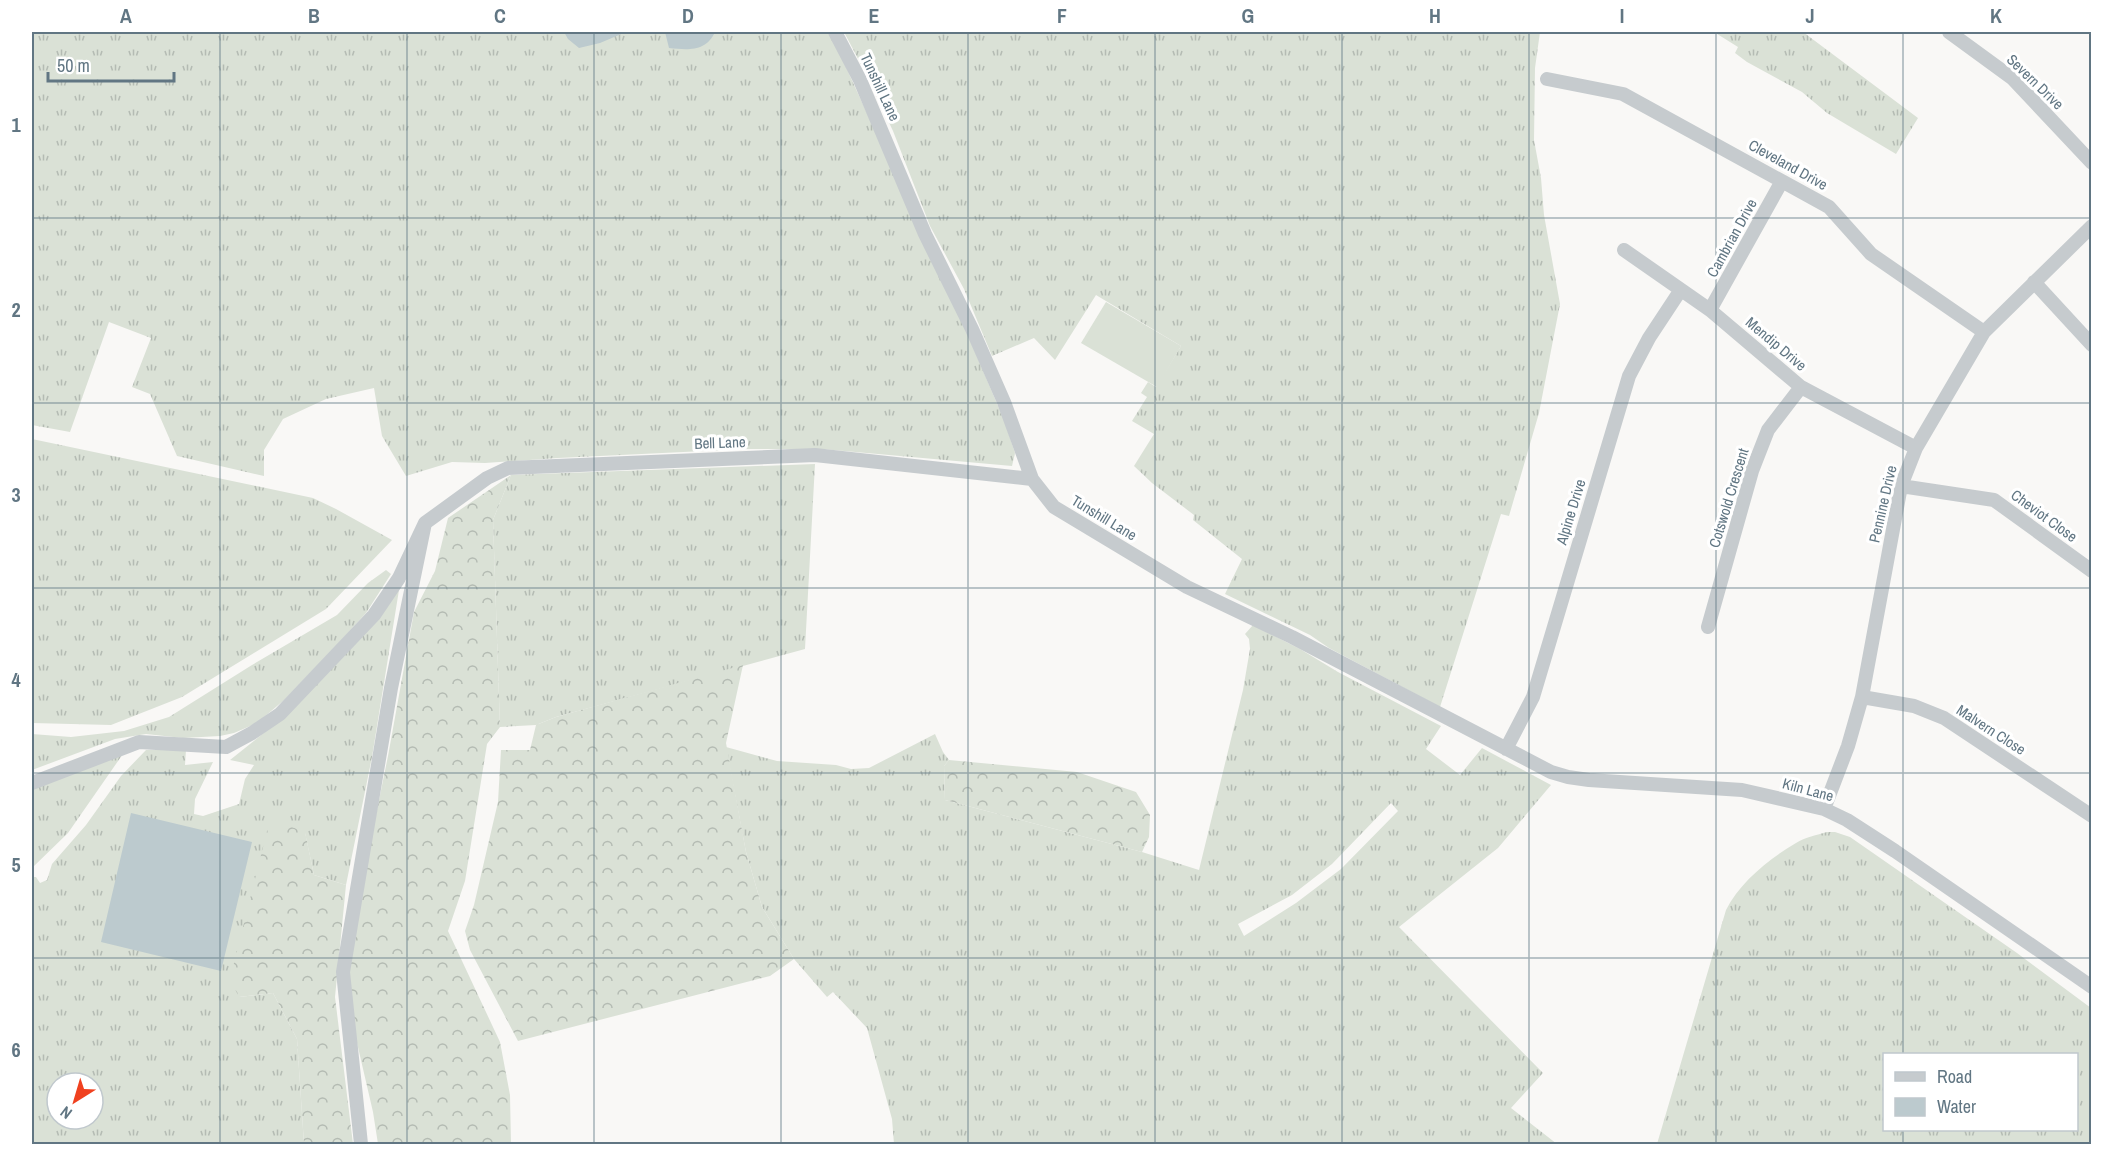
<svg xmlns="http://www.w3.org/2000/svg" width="2123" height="1176" viewBox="0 0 2123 1176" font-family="'Archivo Narrow',sans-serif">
<defs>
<pattern id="grass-tufts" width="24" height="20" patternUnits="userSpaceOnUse" patternTransform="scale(1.5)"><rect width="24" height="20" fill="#dae1d6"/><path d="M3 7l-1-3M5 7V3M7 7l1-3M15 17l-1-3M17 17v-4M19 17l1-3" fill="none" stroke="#b4bbb3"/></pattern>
<pattern id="forest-crowns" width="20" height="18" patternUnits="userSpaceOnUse" patternTransform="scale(1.5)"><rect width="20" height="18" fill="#dae1d6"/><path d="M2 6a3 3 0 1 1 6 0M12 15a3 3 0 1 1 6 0" fill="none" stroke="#b4bbb3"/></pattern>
</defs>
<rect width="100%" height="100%" fill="#f9f8f6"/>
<path fill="url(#grass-tufts)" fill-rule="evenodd" d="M32 32H827L834 41 961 319 1004 420 1015 453 1012 466 822 449H746L558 458 485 463 452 462 406 476 382 436 374 388 326 399 283 419 264 450V476L177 456 150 394 132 387 151 338 109 322 70 432 32 425Z
M844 32H1540L1535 68 1534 140 1541 178 1544 215 1560 304 1539 413 1509 516 1501 514 1440 707 1329 648 1310 635 1225 594 1242 559 1193 520 1194 515 1152 483 1134 466 1154 434 1132 421 1147 397 1141 393 1148 382 1156 387 1181 346 1096 295 1055 360 1034 338 992 356 964 289 930 226 893 131 866 74Z
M1714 32H1803L1918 118 1896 154 1827 113 1802 92 1747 62 1735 53 1738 47Z
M32 439 313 498 336 509 392 540 326 609 182 697 111 725 32 723Z
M815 464 805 649 556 717 536 725 500 727 493 520 511 475Z
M386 570 391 574 366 613 336 646 283 701 257 723 234 733 220 736 183 738 146 734 115 739 32 770V734L71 737 124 731 169 717 252 665 337 615 368 583Z
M399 590 372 757 346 885 314 875 305 833 239 997 273 993 297 1039 304 1144H32V877H36L40 883 47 880 52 864 86 825 121 776 146 750H186L185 765 213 762 195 799 194 814 203 816 239 804 245 779 254 765 230 760 285 716ZM57 1083H93V1119H57Z
M1253 625 1300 649 1338 672 1441 726 1426 749 1460 775 1482 748 1551 785 1498 848 1399 927 1543 1073 1511 1108 1557 1144H894L892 1119 867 1028 833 992 827 997 794 959 762 907 746 852 726 747 777 761 836 765 851 769 869 768 935 734 943 752 949 760 944 766 945 800 1142 852 1199 870 1243 690 1250 649 1249 639 1245 634ZM1391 803 1398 811 1341 869 1296 903 1244 936 1238 924 1292 895 1332 864Z
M125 751 68 833 32 868V787Z
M1827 832H1835L1850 837 2017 953 2091 1008V1144H1657L1726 910C1740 882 1769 859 1796 843 1805 837 1817 835 1827 832ZM1884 1054H2076V1130H1884Z"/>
<path fill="url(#forest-crowns)" d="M511 475 493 520 500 727 487 744 465 881 448 931 500 1042 510 1095 511 1144H378L373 1112 351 1017 348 977 352 932 388 756 414 612 435 571 448 518Z
M743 665 726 743 746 852 762 907 794 959 770 976 518 1041 470 950 465 931 474 905 498 802 501 750H530L536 725 556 717Z
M949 760 1077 772 1136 792 1150 815 1149 837 1142 852 945 800 944 766Z
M270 819 305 832 314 875 346 885 335 997 353 1144H304L297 1039 273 993 239 997 230 979Z"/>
<path fill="#dae1d6" d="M1106 302 1181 346 1157 387 1081 343Z"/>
<path fill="#bccace" d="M564 32H626L600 43 579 48 568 39Z
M665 32H715C706 52 688 50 669 48Z
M131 813 252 842 221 971 101 942Z"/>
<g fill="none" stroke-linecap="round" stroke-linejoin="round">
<path stroke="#c6cbce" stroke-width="14" d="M835 32 860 80 925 234 972 329 1004 402 1032 479 1054 507 1187 587 1292 637 1551 772 1568 777 1589 780 1742 790 1824 809 1847 820 1895 851 2092 987
M1949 32 2012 78 2092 163
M1547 79 1623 94 1829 207 1871 254 1984 332
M1624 250 1710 310 1801 387 1916 448
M2034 282 2092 345
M1710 310 1782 181
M1901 486 1994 500 2092 571
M425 523 487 478 508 468 815 455 1032 479
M1708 627 1752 471 1768 430 1801 387
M1862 697 1914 706 1944 718 2092 816
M1506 749 1533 697 1629 376 1649 338 1680 291
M32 783 139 742 226 747 252 733 280 714 374 615 399 578 425 523 391 688 343 972 361 1144
M1824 809 1848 746 1862 697 1901 486 1916 448 1984 332 2092 226"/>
</g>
<path fill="none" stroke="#617683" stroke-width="1.5" stroke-opacity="0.55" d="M220 32V1144M407 32V1144M594 32V1144M781 32V1144M968 32V1144M1155 32V1144M1342 32V1144M1529 32V1144M1716 32V1144M1903 32V1054M32 218H2092M32 403H2092M32 588H2092M32 773H2092M32 958H2092M1903 1130V1144"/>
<g text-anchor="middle" stroke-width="6" stroke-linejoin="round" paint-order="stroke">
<g font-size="15" fill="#617683" stroke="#fff">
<text transform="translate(2035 82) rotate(44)" y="5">Severn Drive</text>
<text transform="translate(880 87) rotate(65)" y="5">Tunshill Lane</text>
<text transform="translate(1788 165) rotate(29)" y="5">Cleveland Drive</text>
<text transform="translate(1732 238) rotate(-61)" y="5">Cambrian Drive</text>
<text transform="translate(1776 344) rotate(40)" y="5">Mendip Drive</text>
<text transform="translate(720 443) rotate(-2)" y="5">Bell Lane</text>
<text transform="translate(1729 498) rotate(-73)" y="5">Cotswold Crescent</text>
<text transform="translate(1883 504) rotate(-77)" y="5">Pennine Drive</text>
<text transform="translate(1571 512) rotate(-73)" y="5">Alpine Drive</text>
<text transform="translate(2044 516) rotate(36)" y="5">Cheviot Close</text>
<text transform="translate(1104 518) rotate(31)" y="5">Tunshill Lane</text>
<text transform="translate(1991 730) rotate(33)" y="5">Malvern Close</text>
<text transform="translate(1808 790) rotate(15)" y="5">Kiln Lane</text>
</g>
</g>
<rect width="2123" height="1176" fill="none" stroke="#ffffff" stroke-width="66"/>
<rect x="1883" y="1053" width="195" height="78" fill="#ffffff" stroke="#c0c8cd" stroke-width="1.5"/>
<rect x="1895" y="1072" width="30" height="9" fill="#c6cbce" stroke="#c0c8cd" stroke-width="1.5"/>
<text x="1937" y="1083" font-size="18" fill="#617683">Road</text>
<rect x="1895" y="1098" width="30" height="18" fill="#bccace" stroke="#c0c8cd" stroke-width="1.5"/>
<text x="1937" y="1113" font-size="18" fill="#617683">Water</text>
<g transform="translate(75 1101) rotate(217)"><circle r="28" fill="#ffffff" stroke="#c0c8cd" stroke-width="1.5"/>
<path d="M0-4.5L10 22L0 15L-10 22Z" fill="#f0411f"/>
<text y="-9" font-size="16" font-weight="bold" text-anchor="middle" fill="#617683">N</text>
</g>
<path d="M48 72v9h126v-9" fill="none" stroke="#617683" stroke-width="3"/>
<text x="57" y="72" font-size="18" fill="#617683" stroke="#ffffff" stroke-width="4.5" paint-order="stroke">50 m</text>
<rect x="33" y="33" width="2057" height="1110" fill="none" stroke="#617683" stroke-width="2"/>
<g font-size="20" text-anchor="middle" font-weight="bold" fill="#617683">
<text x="126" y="23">A</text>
<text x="314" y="23">B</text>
<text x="500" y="23">C</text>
<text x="688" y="23">D</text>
<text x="874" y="23">E</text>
<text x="1062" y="23">F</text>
<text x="1248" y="23">G</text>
<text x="1435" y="23">H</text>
<text x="1622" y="23">I</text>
<text x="1810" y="23">J</text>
<text x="1996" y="23">K</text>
<text x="16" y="132">1</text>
<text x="16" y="317">2</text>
<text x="16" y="502">3</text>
<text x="16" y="687">4</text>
<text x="16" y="872">5</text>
<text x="16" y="1057">6</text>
</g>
</svg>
